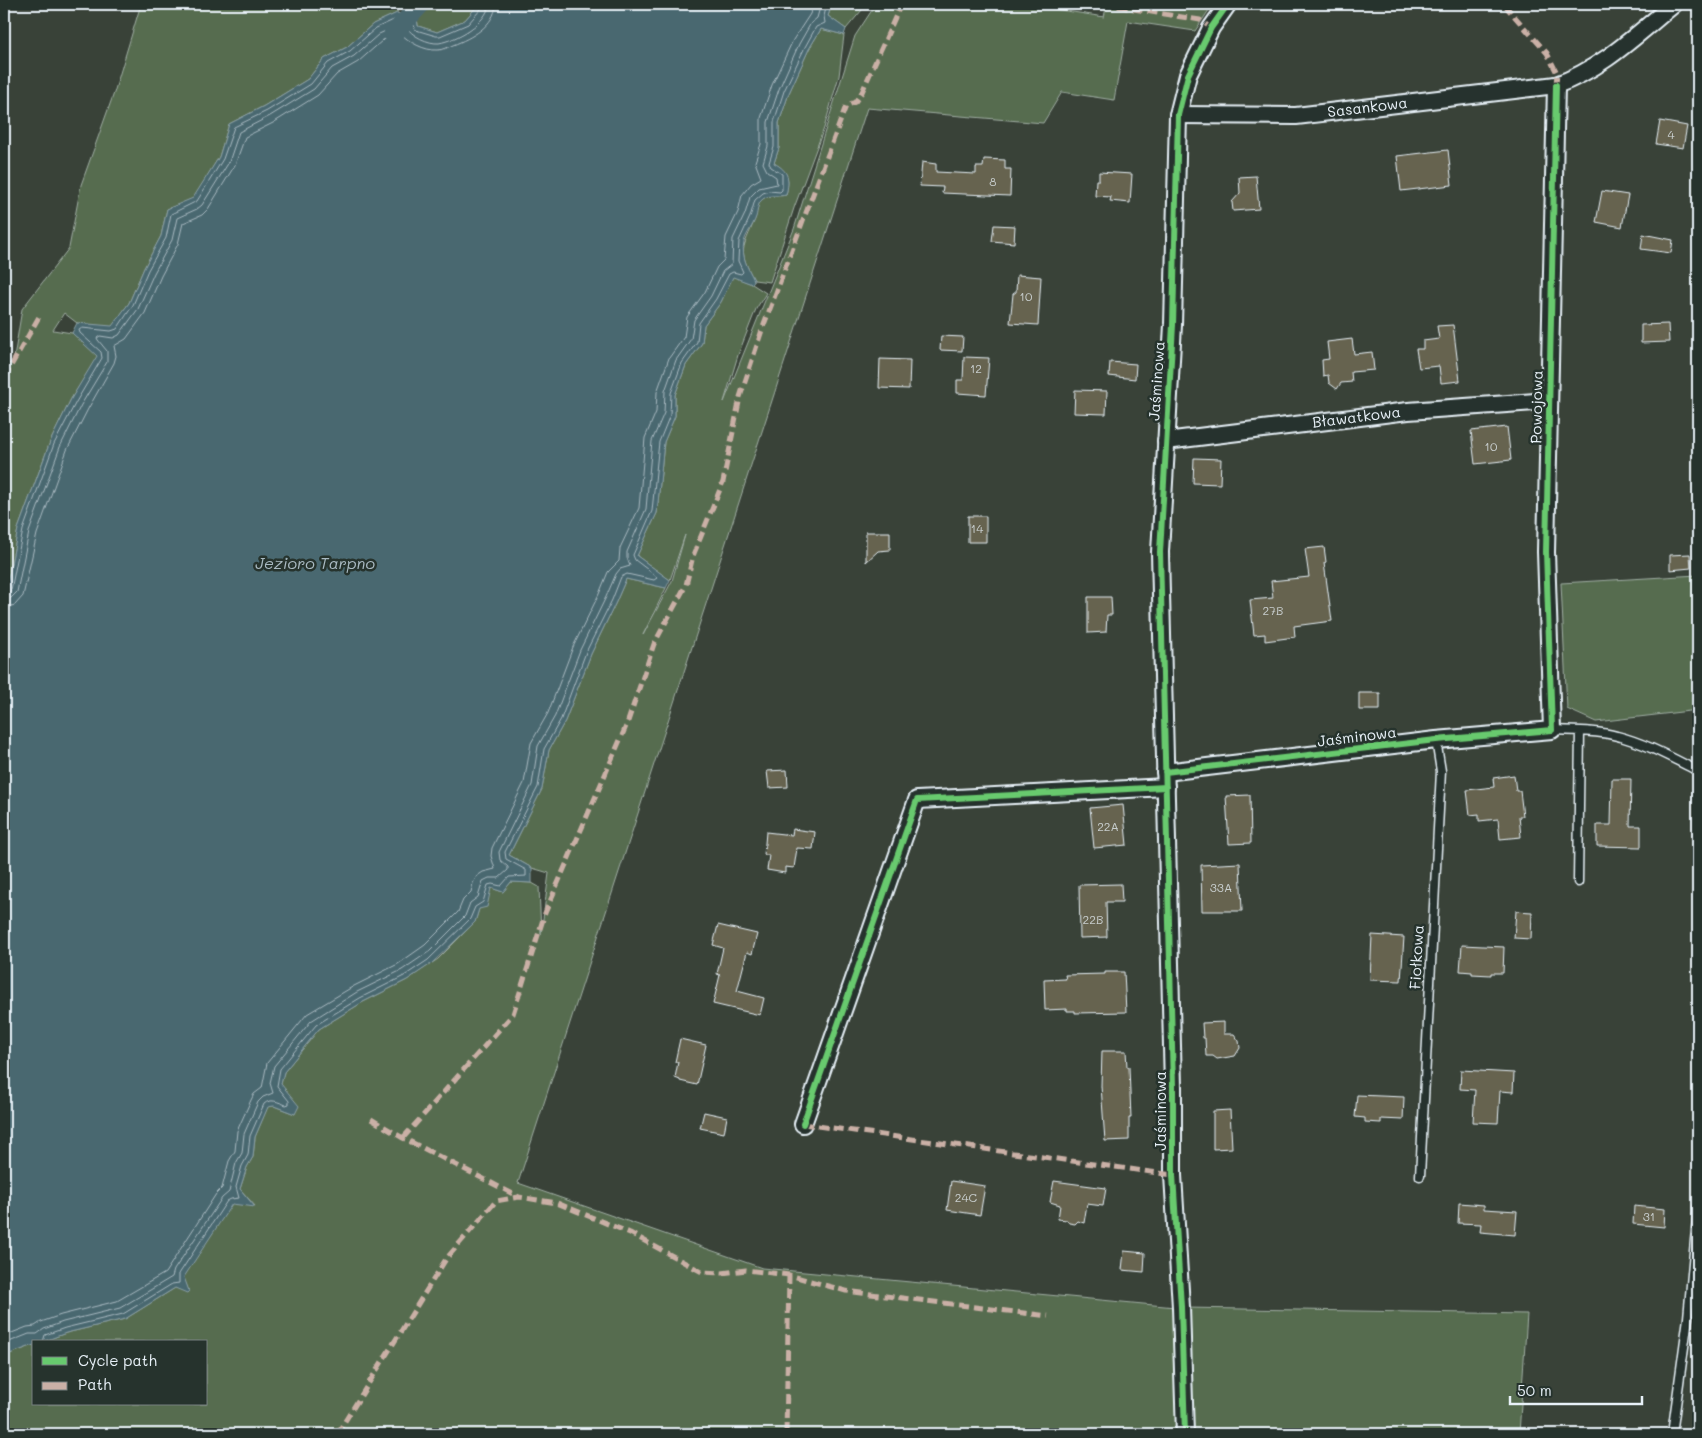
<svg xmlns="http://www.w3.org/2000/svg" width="1702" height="1438" viewBox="0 0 1702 1438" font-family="Mali,sans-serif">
<rect width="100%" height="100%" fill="#394238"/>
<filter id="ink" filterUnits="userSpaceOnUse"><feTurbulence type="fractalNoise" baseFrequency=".02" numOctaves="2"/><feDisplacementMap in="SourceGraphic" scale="10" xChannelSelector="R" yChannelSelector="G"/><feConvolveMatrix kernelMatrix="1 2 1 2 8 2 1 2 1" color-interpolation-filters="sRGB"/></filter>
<g filter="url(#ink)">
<path fill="#576c50" stroke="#a0aea4" d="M141 4H398L397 13 373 24 347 47 324 59 308 79 264 106 229 124 219 157 193 199 167 209 161 236 144 268 129 303 112 327 77 323 64 313 53 330 72 333 98 356 71 399 50 442 18 529 4 600V370L14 358 22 309 69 248 81 185 114 93Z
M433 4H479L465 20 437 32 418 26 417 17Z
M832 4H867L846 29 828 16Z
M876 4H1023L1104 17 1107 4H1213L1195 31 1128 21 1114 100 1062 92 1043 123 867 108 518 1183 762 1268 1175 1307 1176 1434H4V1356L34 1345V1404H206V1342H42L66 1333 125 1319 175 1288 189 1291 183 1277 232 1203 255 1206 240 1189 247 1167 253 1157 255 1137 268 1106H274L295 1114 281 1084 284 1072 319 1029 363 1002 407 980 438 959 475 922 479 909 491 888 503 892 511 882 532 883 539 887 541 934 549 873 532 868 509 855 542 789 549 750 565 721 591 654 616 602 626 579 666 588 643 635 672 581 685 535 670 580 637 556 657 513 664 442 675 416V395L686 365 702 343 704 325 721 302 733 276 752 284 766 293 756 309 738 355 724 402 794 229 855 36Z
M821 29 844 35 839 76 824 128 794 208 770 282 754 280C737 248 743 250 755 219 757 213 757 202 764 198 770 194 779 197 786 195 790 177 788 173 774 163L779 148V123L789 93 809 49Z
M1698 575V710L1596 722 1567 709 1561 583Z
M1186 1308 1527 1314 1519 1434H1190Z"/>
<path fill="#4a6870" stroke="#899fa6" d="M479 4H832L828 16 846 29 844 35 821 29 809 49 789 93 779 123V148L774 163C789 171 790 179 786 195 779 197 769 194 763 199 757 203 758 211 756 217 753 226 746 234 744 242 741 257 748 268 754 280L752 284 733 277 721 302 704 325 702 343 686 365 675 395V416L664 442 657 513 637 556 670 580 666 588 626 579 616 602 591 654 565 721 549 750 542 789 509 855 532 868V883L511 882 503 892 491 888 487 907 479 909 475 922 431 964 407 980 363 1002 319 1029 284 1072 281 1084 299 1106 295 1114 274 1106 268 1107 255 1137 253 1157 247 1167 240 1189 255 1207 232 1204 184 1277 189 1291 187 1293 175 1288 125 1319 66 1333 42 1342H34V1345L4 1356V600L18 529 50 442 71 399 97 356 72 333 77 323 112 326 129 303 144 268 161 236 167 209 193 198 219 157 229 124 264 106 308 79 324 59 347 47 373 24 397 13 417 17 418 26 437 32 465 20Z"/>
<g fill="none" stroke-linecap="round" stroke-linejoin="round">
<path stroke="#a9bac2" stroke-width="1" d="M4 594 8 593 11 590 23 530 54 444 76 402 102 358 101 352 80 333 79 330 82 328 111 331 117 329 133 305 148 270 166 238 171 214 197 201 223 159 234 127 267 111 311 84 328 63 350 51 376 28 398 18 412 21 416 30 436 36H440L468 24 481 9 482 4
M4 600 11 598 17 592 29 532 60 447 81 405 107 362V351L98 340 97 338 100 336 113 338 119 335 138 309 154 273 172 240 177 218 197 209 202 205 229 162 239 132 270 116 314 89 332 68 354 56 379 34 399 25 406 26C411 36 429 44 439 43 456 40 488 23 489 4
M4 608 15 605 23 596 37 534 67 450 88 409 114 363 116 356 114 346 126 339 145 313 161 276 178 244 183 223 202 215 208 209 235 165 245 137 273 123 318 95 337 74 358 62 383 40 400 33C409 42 424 51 438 50 444 50 448 47 453 45 471 38 495 26 496 4
M4 1336 27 1327 35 1326 41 1322 61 1315 117 1301 165 1273 216 1194 222 1188 229 1161 235 1151 237 1131 251 1100 254 1094 262 1088 267 1063 307 1014 354 986 398 964 425 945 458 912 463 900 471 892 473 883 477 876 483 872 495 869 491 856 492 848 524 783 531 743 548 713 573 647 599 594 608 572 619 561 620 548 639 508 645 438 656 412 657 392 669 358 684 337 687 317 705 292 717 267 724 260 726 237 738 212 742 195 751 184 761 178 755 162 761 144V118L772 85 793 40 810 14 813 4
M43 1342 45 1335 65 1328 123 1314 172 1284 179 1283V1274L227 1201 231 1199 239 1198 236 1187 242 1166 248 1155 250 1136 264 1104C271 1098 278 1102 286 1105L289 1104V1101L277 1086 280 1069 316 1025 360 998 404 976 428 960 470 919 475 907 483 902 488 885 492 884 501 886 509 877 526 876V870L506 859 505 852 538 787 544 749 561 719 586 652 612 600 621 577 627 574 654 580 657 578 656 576 635 560 633 555 652 511 659 442 670 415 671 393 682 363 697 342 699 323 716 299 729 274 733 272 741 274 743 272 738 261 739 241 750 217 755 200 763 193 769 191 780 192 782 190V174L771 167 769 163 774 147V122L784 91 805 47 816 27 825 23 824 16 827 4
M4 1344 29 1334H37L44 1329 63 1322 120 1308 172 1277 174 1270 222 1198 229 1192 236 1163 242 1153 244 1134 258 1102 263 1097 273 1093 270 1083 274 1066 311 1021 357 992 402 970 430 951 465 916 470 903 478 897 483 881 489 878H499L508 870V867L500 860 499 852 532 785 538 746 555 716 580 650 606 597 616 574 620 569 630 566 627 558V552L646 509 652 441 664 413 665 391 676 360 691 339 694 320 711 296 723 271 732 264 733 239 745 214 750 197 759 188 777 184 776 177 767 171 763 163 768 146V122L779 89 799 44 811 23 817 18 821 4"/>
<path stroke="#4a6870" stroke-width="19" d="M393 34 421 4"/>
</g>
<path fill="#666450" stroke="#e8f1f8" d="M1660 121 1687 126 1683 148 1656 144Z
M1448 150 1452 185 1401 191 1397 156Z
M984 159 1005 160V169H1011L1010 196 942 193 943 187 920 186 922 162 936 164V172L976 174V167H983Z
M1099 172 1132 174 1130 203 1110 201 1111 197 1095 196 1096 180H1099Z
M1256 176 1259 209 1233 211 1232 202 1240 193 1239 177Z
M1602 191 1628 195 1622 227 1596 222Z
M994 225 1015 226 1014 243 992 241Z
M1643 234 1673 240 1671 253 1641 249Z
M1017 275 1041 277 1038 325 1010 323 1013 294 1016 292Z
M1668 324 1669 342 1641 343V325Z
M1453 325 1460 381 1441 383 1439 366 1419 368 1416 349H1423V341L1439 339 1437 326Z
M941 336 963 337 962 351 940 350Z
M1352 339 1354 354 1372 352 1374 370 1351 372 1352 382 1341 383 1337 389 1329 383 1328 375 1323 376 1322 360 1329 359 1327 342Z
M964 357 989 358 986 395 957 393V380H963Z
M880 359 910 360 909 389 879 388Z
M1110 362 1136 364 1135 379 1109 376Z
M1075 390 1107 391 1106 414 1074 413Z
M1507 427 1511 460 1475 464 1471 431Z
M1194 458 1221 459 1220 484 1193 483Z
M968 516H986V542H968Z
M866 532H890V550L878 551 866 562Z
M1324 547 1326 562 1324 563 1332 621 1294 626 1295 637 1265 641V634L1254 635 1250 600 1273 598 1271 581 1309 577 1305 549Z
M1690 554 1691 568 1670 570V555Z
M1088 597H1111L1112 615H1107L1106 632 1088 633Z
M1359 693H1380V710H1359Z
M787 770 788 787 769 788 767 771Z
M1514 775 1516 791H1520L1523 816H1519L1521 837 1500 839 1498 819 1479 821V814L1470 815 1467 790 1494 787 1493 778Z
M1612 779H1631L1630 826H1641V847L1597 846V825H1611Z
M1250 795 1251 843 1229 844 1226 796Z
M1123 805 1127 845 1094 848 1090 808Z
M793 829 815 832 813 849 797 848 794 868 785 867V873L767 870 769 855H764L766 832 792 835Z
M1240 863 1242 911H1202L1201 865Z
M1121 884 1122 902H1106L1107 937 1080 938 1079 885Z
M1516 911 1532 912 1531 939 1514 938Z
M718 925 757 934 752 954 747 952 737 991 764 998 760 1015 713 1004 720 975 717 974 723 948 713 945Z
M1372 935 1404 937 1401 981 1370 980Z
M1462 945 1504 947 1503 973H1491V975L1472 974V972L1460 971Z
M1105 972H1124L1126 1012 1075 1013V1011H1067V1009L1045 1010 1044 980 1066 979 1065 975 1105 974Z
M1224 1022V1034H1234L1239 1041 1240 1048 1235 1056 1217 1059 1213 1056H1206L1205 1038H1203L1202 1023Z
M680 1039 706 1045 697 1085 680 1081V1080L675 1078 678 1062H675Z
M1102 1051H1126L1127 1067H1129L1131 1118H1129V1140L1105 1141 1101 1086Z
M1461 1070 1514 1073 1513 1092 1500 1091 1498 1123 1473 1122 1475 1090 1460 1089Z
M1357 1095 1404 1097 1403 1120 1381 1119V1123L1365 1122V1118L1355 1117Z
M1230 1110 1232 1148 1213 1149V1111Z
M704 1112 727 1117 724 1133 700 1128Z
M951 1181 985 1186 980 1215 947 1210Z
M1054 1181 1106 1188 1103 1206 1087 1204 1084 1223 1078 1221 1075 1224 1069 1223 1067 1220 1058 1219 1060 1205 1050 1202Z
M1459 1203 1484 1205V1209L1517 1211 1515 1235 1480 1232 1481 1224 1458 1223Z
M1634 1206 1665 1209 1664 1227 1633 1224Z
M1124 1251 1145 1253 1144 1272 1122 1270Z"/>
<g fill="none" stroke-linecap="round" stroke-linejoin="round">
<defs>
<path id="service" d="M1552 730C1573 731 1596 730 1617 736 1645 743 1672 758 1698 771
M1578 882 1580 731
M1420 1176 1441 771 1436 740
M1672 1434 1688 1318 1698 1207"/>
<g id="minor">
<path id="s1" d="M1178 115 1296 116 1556 85C1602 69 1637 34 1674 4"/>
<path id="s2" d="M1166 441 1408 411 1549 401"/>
<path d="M1165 772 1436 740 1552 730 1546 552 1556 85"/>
<path d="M803 1124 917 800 1166 787"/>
<path d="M1185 1434 1181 1307 1173 1175V1087L1160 552 1173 325 1178 115 1188 75 1211 28 1228 4"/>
</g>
</defs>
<use href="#service" stroke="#e8f1f8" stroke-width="11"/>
<use href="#minor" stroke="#e8f1f8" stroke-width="20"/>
<use href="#service" stroke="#26332d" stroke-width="8"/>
<use href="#minor" stroke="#26332d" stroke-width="16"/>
<path stroke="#cab0a6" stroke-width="5" stroke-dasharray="10 5" stroke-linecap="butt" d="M1103 4 1200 20 1211 28
M1505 4 1508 9 1547 53 1557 73 1556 85
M4 378 40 315
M371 1119 403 1138 519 1197
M803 1124 1173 1175
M403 1138 513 1014 545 913 627 724 654 644 686 585 693 556 723 482 740 397 762 330 846 106 855 102 862 92 901 4
M337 1434 446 1259 496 1201 519 1197 557 1203 630 1233 702 1272 722 1273 746 1270 789 1275 846 1291 1048 1316
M786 1434 789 1275"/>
<defs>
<path id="cycleway" d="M1165 772 1436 740 1552 730 1546 552 1556 85
M803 1124 917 800 1166 787
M1185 1434 1181 1307 1173 1175V1087L1160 552 1173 325 1178 115 1188 75 1211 28 1228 4"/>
</defs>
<use href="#cycleway" stroke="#26332d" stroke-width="9"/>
<use href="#cycleway" stroke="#67ca6e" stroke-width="6"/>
</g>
</g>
<g text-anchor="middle" stroke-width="5" stroke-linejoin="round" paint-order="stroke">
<g font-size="12" fill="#c8cece">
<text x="1671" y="139">4</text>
<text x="993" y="186">8</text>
<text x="1026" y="301">10</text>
<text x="976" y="373">12</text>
<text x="1491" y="451">10</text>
<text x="977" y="533">14</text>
<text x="1273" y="615">27B</text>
<text x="1108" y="831">22A</text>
<text x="1221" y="892">33A</text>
<text x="1093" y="924">22B</text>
<text x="966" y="1202">24C</text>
<text x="1649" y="1221">31</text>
</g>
<g font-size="15" fill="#e8f1f8" stroke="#26332d">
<text dy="5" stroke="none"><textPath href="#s1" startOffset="190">Sasankowa</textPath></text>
<text transform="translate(1157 381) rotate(-86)" y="5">Jaśminowa</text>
<text transform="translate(1537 407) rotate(-89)" y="5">Powojowa</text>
<text dy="5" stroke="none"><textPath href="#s2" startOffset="192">Bławatkowa</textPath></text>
<text transform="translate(1357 737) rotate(-7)" y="5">Jaśminowa</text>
<text transform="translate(1417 957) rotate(-87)" y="5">Fiołkowa</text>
<text transform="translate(1161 1111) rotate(-90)" y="5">Jaśminowa</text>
</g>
<g font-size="16" font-style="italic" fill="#a9bac2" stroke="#26332d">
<text x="315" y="569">Jezioro Tarpno</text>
</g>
</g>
<rect width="1702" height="1438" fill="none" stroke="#26332d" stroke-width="20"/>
<rect x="10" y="10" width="1682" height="1418" fill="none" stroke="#e8f1f8" stroke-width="2" filter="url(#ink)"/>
<rect x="32" y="1340" width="175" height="65" fill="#26332d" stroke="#747f7e"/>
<rect x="42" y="1357" width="25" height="8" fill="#67ca6e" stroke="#747f7e"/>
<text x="78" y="1366" font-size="15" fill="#e8f1f8">Cycle path</text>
<rect x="42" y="1382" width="25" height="8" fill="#cab0a6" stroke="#747f7e"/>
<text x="78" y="1390" font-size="15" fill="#e8f1f8">Path</text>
<path d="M1510 1396v8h132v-8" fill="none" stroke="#e8f1f8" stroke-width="2.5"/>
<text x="1517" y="1396" font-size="15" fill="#e8f1f8" stroke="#26332d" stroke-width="4" paint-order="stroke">50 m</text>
</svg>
